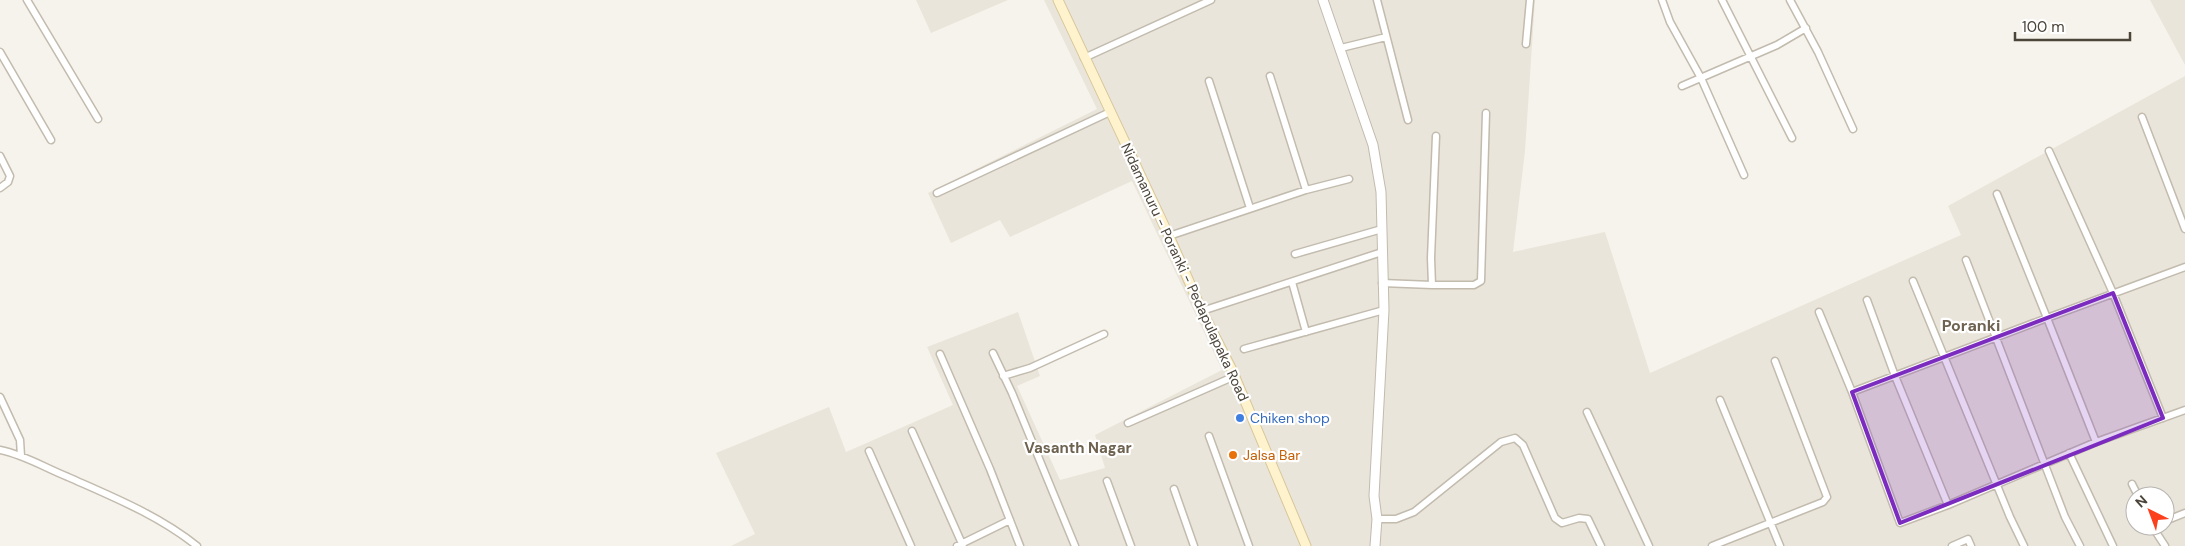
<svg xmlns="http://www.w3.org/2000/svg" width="2185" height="546" viewBox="0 0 2185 546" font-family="'DM Sans',sans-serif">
<rect width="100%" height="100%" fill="#f6f3ec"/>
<path fill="#eae5da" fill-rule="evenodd" d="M916 0H1008L931 33Z
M1044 0H1535L1525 151 1513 252 1605 232 1650 373 1961 235 1948 206 2185 76V546H731L755 534 716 453 829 407 846 452 953 405 927 347 1018 312 1040 376 1017 386 1060 480 1105 468 1095 435 1222 370 1132 181 1010 237 1000 220 951 243 928 193 1097 109ZM2135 496H2165V526H2135Z
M2150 0H2185V65Z"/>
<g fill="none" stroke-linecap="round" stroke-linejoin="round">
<defs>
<path id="minor" d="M27 0 98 119
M1377 0 1408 120
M1662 0 1670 22 1701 78 1744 175
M1722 0 1792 138
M1790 0 1818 52 1853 129
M1526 44 1530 0
M1341 48 1386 37
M0 52 51 140
M1084 58 1211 0
M1270 76 1306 190
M1209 81 1250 208
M1682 86 1777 45 1806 28
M2142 117 2185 229
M2049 151 2113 293 2163 418
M0 156 10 176 8 182 0 188
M937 193 1110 112
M1169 236 1306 190 1349 179
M1295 254 1382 229
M1966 260 2065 517 2080 546
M1913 281 2010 517 2024 546
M1292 282 1306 332
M1382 283 1432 285 1431 258 1436 136
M1432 285H1474L1481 281 1486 113
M1867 300 1895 376 1948 505
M1202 311 1382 252
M1819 312 1852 392 1900 523 1948 505 2096 442 2185 410
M1244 349 1384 310
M993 353 1012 393 1075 546
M940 354 990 469 1020 546
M1003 376 1030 368 1104 334
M1852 392 2047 318 1997 194
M0 397 20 440 21 456
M1720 400 1780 546
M1587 412 1649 546
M1128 423 1235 376
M912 431 963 546
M1209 436 1249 546
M2096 442 2047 318 2185 267
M0 450C25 455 45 468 68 477 113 497 158 515 197 546
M869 451 911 546
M2069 453 2113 546
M1107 481 1131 546
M2132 484 2138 496
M1174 489 1194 546
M1377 519H1396L1414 512 1501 442 1515 438 1523 445 1555 518 1562 523 1579 518 1588 519 1601 546
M2165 521 2185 513
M2152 526 2165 546
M957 546 1010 520
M1712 546 1823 502 1827 497 1775 361
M1952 546 1968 539 1971 546"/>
<path id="tertiary" d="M1323 0 1373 145 1381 192 1384 310 1374 496 1377 519 1375 546"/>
<path id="secondary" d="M1058 0 1169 236 1202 311 1232 370 1306 546"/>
</defs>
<use href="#minor" stroke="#c2bbae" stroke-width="9"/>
<use href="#tertiary" stroke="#c2bbae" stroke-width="11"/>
<use href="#secondary" stroke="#d6c79b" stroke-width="11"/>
<use href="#minor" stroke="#fff" stroke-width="6"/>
<use href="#tertiary" stroke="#fff" stroke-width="9"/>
<use href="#secondary" stroke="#fff3cd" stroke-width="9"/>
</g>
<path fill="#7b2cbf" fill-opacity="0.2" stroke="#7b2cbf" stroke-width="4" stroke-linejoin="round" d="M2113 293 2163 418 1900 523 1852 392Z"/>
<circle fill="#3f7fe0" stroke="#fff" stroke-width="2" cx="1240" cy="418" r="5"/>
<circle fill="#e8710a" stroke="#fff" stroke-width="2" cx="1233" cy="455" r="5"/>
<g text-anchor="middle" stroke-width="4.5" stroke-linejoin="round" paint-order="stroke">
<g font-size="14" fill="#4b4439" stroke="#fff">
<text transform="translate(1185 272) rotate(65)" y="5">Nidamanuru - Poranki - Pedapulapaka Road</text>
</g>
<g font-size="14" fill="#366cbe" stroke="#fff" text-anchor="start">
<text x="1250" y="423">Chiken shop</text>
</g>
<g font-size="14" fill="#c56008" stroke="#fff" text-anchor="start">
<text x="1243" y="460">Jalsa Bar</text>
</g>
<g font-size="15" font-weight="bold" fill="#6e6250" stroke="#fff">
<text x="1078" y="453">Vasanth Nagar</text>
</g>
<g font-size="16" font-weight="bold" fill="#6e6250" stroke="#fff">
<text x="1971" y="331">Poranki</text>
</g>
</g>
<g transform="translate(2150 511) rotate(318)"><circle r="24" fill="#ffffff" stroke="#b7b4b0"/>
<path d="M0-4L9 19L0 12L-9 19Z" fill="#fc3f1d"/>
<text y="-8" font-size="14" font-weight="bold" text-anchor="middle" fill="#4b4439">N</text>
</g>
<path d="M2015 32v8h115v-8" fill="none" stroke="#4b4439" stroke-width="2.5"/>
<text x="2022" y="32" font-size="15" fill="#4b4439" stroke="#ffffff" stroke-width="4" paint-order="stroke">100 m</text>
</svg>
